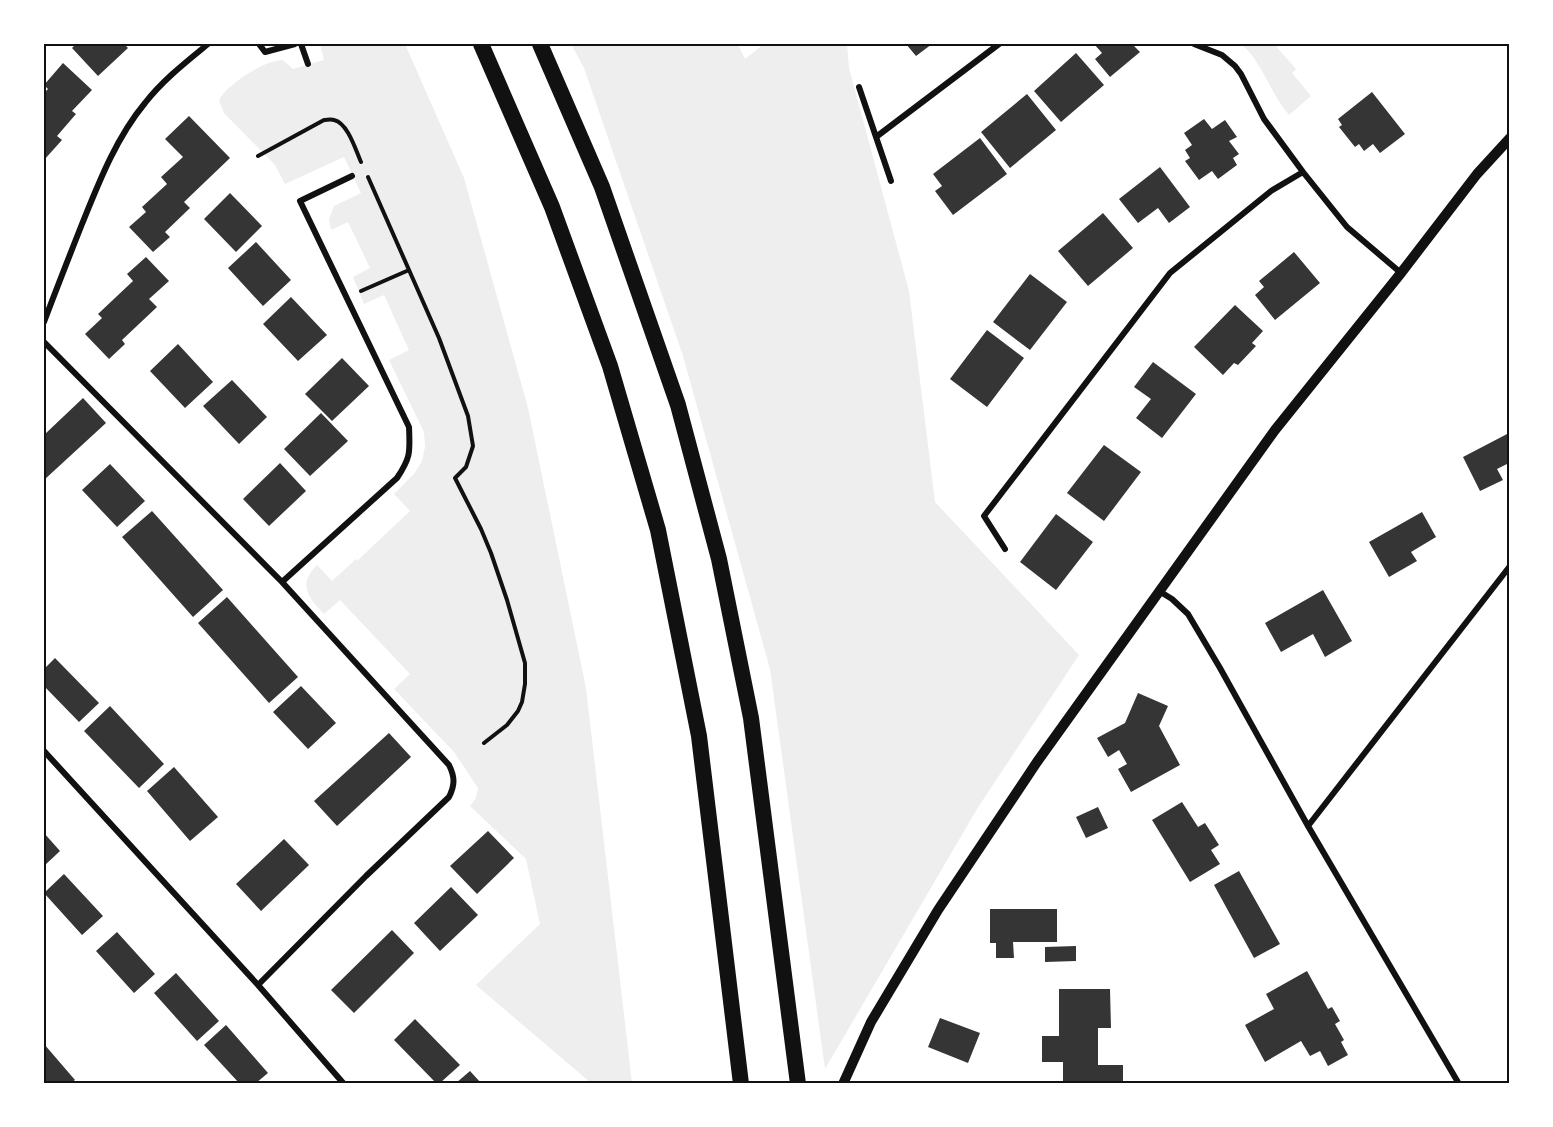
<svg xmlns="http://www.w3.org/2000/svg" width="1553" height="1127" viewBox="0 0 1553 1127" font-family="Helvetica,sans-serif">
<rect width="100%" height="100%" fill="#fff"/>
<path fill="#eee" d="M320 44H405L464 178 528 408 586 688 632 1083H591L476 985 540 924 526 859 470 806 476 798 478 788 454 752 394 689 410 674 340 600 324 614C309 598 297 585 317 565L332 581 356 559 357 561 410 511 394 494 414 474 422 461 425 447 424 432 389 360 409 350 384 295 364 304 353 277 370 268 348 222 331 230 329 219 334 206 361 193 344 157 285 184 275 165 224 113 219 101C225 85 267 59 283 60L293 69 324 60Z
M571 44H738L745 59 764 44H847L849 68 909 291 935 502 1079 655 977 809 825 1069 770 669 683 356 584 68Z
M1241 44H1274L1296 69 1292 73 1311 96 1289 115C1270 93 1262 61 1241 44Z"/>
<path fill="#353535" d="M76 44H124L128 48 98 76 72 48Z
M906 44H932L916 56Z
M1094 44H1132L1140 52 1110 77 1095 59 1102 53Z
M1076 53 1104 85 1061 122 1034 91Z
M63 63 92 90 72 111 76 114 57 136 62 140 44 160V93L48 89 44 85Z
M1372 92 1405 134 1380 153 1373 144 1364 151 1359 144 1355 147 1339 127 1342 125 1338 119Z
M1027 94 1056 130 1010 168 981 132Z
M189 116 230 158 184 202 190 208 165 232 170 237 153 252 129 227 146 212 142 207 167 184 161 177 183 157 165 139Z
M1204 119 1212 129 1225 120 1237 137 1229 141 1239 154 1233 158 1237 165 1218 179 1212 171 1199 180 1185 161 1190 158 1185 150 1192 145 1184 133Z
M980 138 1007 174 953 215 935 191 942 186 933 174Z
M1160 167 1190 207 1169 223 1158 208 1138 223 1119 199Z
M230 193 262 226 236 252 204 219Z
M1103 213 1133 248 1088 286 1058 251Z
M256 242 291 280 263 306 228 268Z
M1294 252 1320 283 1275 320 1255 295 1264 287 1259 281Z
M146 257 169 281 149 299 157 307 122 340 125 344 109 359 85 334 102 318 98 314 133 281 127 274Z
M1030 274 1067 302 1030 350 993 322Z
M291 297 327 335 298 361 263 324Z
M1235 305 1263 331 1252 343 1256 346 1238 365 1234 363 1223 375 1194 347Z
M987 330 1024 358 987 407 950 379Z
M178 344 213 382 185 408 150 371Z
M342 358 369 386 332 421 305 394Z
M1153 362 1196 394 1162 438 1136 418 1151 399 1134 387Z
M232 380 267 417 239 444 203 406Z
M83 398 106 423 44 480V435Z
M321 413 348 441 310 476 284 449Z
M1509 433V463L1497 469 1503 480 1480 491 1463 457Z
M1104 445 1141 472 1104 521 1067 493Z
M280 463 306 491 269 526 243 499Z
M110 464 145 501 117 527 82 490Z
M152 511 223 590 193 617 122 537Z
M1422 512 1436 537 1411 552 1417 561 1389 577 1369 542Z
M1056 514 1093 542 1056 590 1020 562Z
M1323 590 1352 641 1325 657 1313 634 1281 652 1265 623Z
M227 597 298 677 269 703 198 623Z
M55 658 99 703 79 722 44 686V669Z
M301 686 336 723 308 749 273 712Z
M1138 693 1168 706 1159 726 1180 765 1131 792 1118 769 1127 764 1119 750 1108 757 1097 738 1125 723Z
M110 706 164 764 139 788 84 731Z
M389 733 411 757 337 826 314 801Z
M174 767 218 817 190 841 147 791Z
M1182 802 1198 827 1205 823 1219 845 1211 850 1220 864 1190 882 1152 820Z
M1098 807 1108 828 1086 838 1076 817Z
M488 831 514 858 477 894 450 866Z
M44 833 60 851 44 866Z
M284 839 309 865 261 911 236 884Z
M1239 871 1280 944 1254 958 1214 885Z
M64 874 103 916 82 935 44 893Z
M451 887 478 915 440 951 414 923Z
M990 909H1057V942H1013L1014 958H996V943H990Z
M392 930 414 953 354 1013 331 990Z
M117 932 155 974 134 993 96 951Z
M1076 946V961L1045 962V947Z
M1307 971 1328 1009 1332 1007 1340 1021 1335 1024 1344 1040 1341 1042 1348 1055 1328 1066 1320 1051 1310 1056 1301 1041 1265 1062 1245 1025 1274 1009 1266 994Z
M176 973 219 1021 197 1041 154 993Z
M1059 989H1110L1111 1028H1098V1065H1123V1083H1063V1062H1042V1036H1059Z
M940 1018 980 1033 968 1063 928 1047Z
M415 1019 460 1065 440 1083H436L394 1040Z
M226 1025 268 1073 256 1083H239L204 1045Z
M44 1044 75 1080 71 1083H44Z
M470 1071 481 1083H456Z"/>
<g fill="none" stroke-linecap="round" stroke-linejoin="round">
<path stroke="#111" stroke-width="4" d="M258 156 324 120C327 120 331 119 334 120 348 123 356 151 361 162
M368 177 439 338 468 416 473 446 466 467 455 478 481 529 491 553 507 600 525 663V684L522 702 518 711 507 725 484 743
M361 291 409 270"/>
<path stroke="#111" stroke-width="6" d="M259 44 265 52 295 44
M301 44 308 64
M1194 44 1222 55 1235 66 1241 74 1264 119 1303 172 1347 227 1401 273
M859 87 891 181
M876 137 999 44
M44 322C56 290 69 257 82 224 99 182 116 138 145 103 163 80 186 62 208 44
M44 342 282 582 449 765C455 777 455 785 449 797L366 876 258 985
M1005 549 984 516 1170 273 1271 191 1303 172
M282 582 397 478C411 457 410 452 409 427L300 201 352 176
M1159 591 1172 599 1188 614 1220 668 1308 826 1459 1084
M44 751 258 985 344 1084
M1308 826 1510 566"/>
<path stroke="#111" stroke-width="10" d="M843 1084 871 1022 938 910 1037 762 1275 430 1401 273 1477 174 1510 138"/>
<path stroke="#111" stroke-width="16" d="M481 44 552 207 610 366 658 530 699 736 741 1084
M540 44 602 187 678 405 719 559 751 718 798 1084"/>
</g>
<rect width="1553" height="1127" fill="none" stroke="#ffffff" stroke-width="90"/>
<rect x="45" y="45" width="1463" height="1037" fill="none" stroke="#111" stroke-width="2"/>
</svg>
